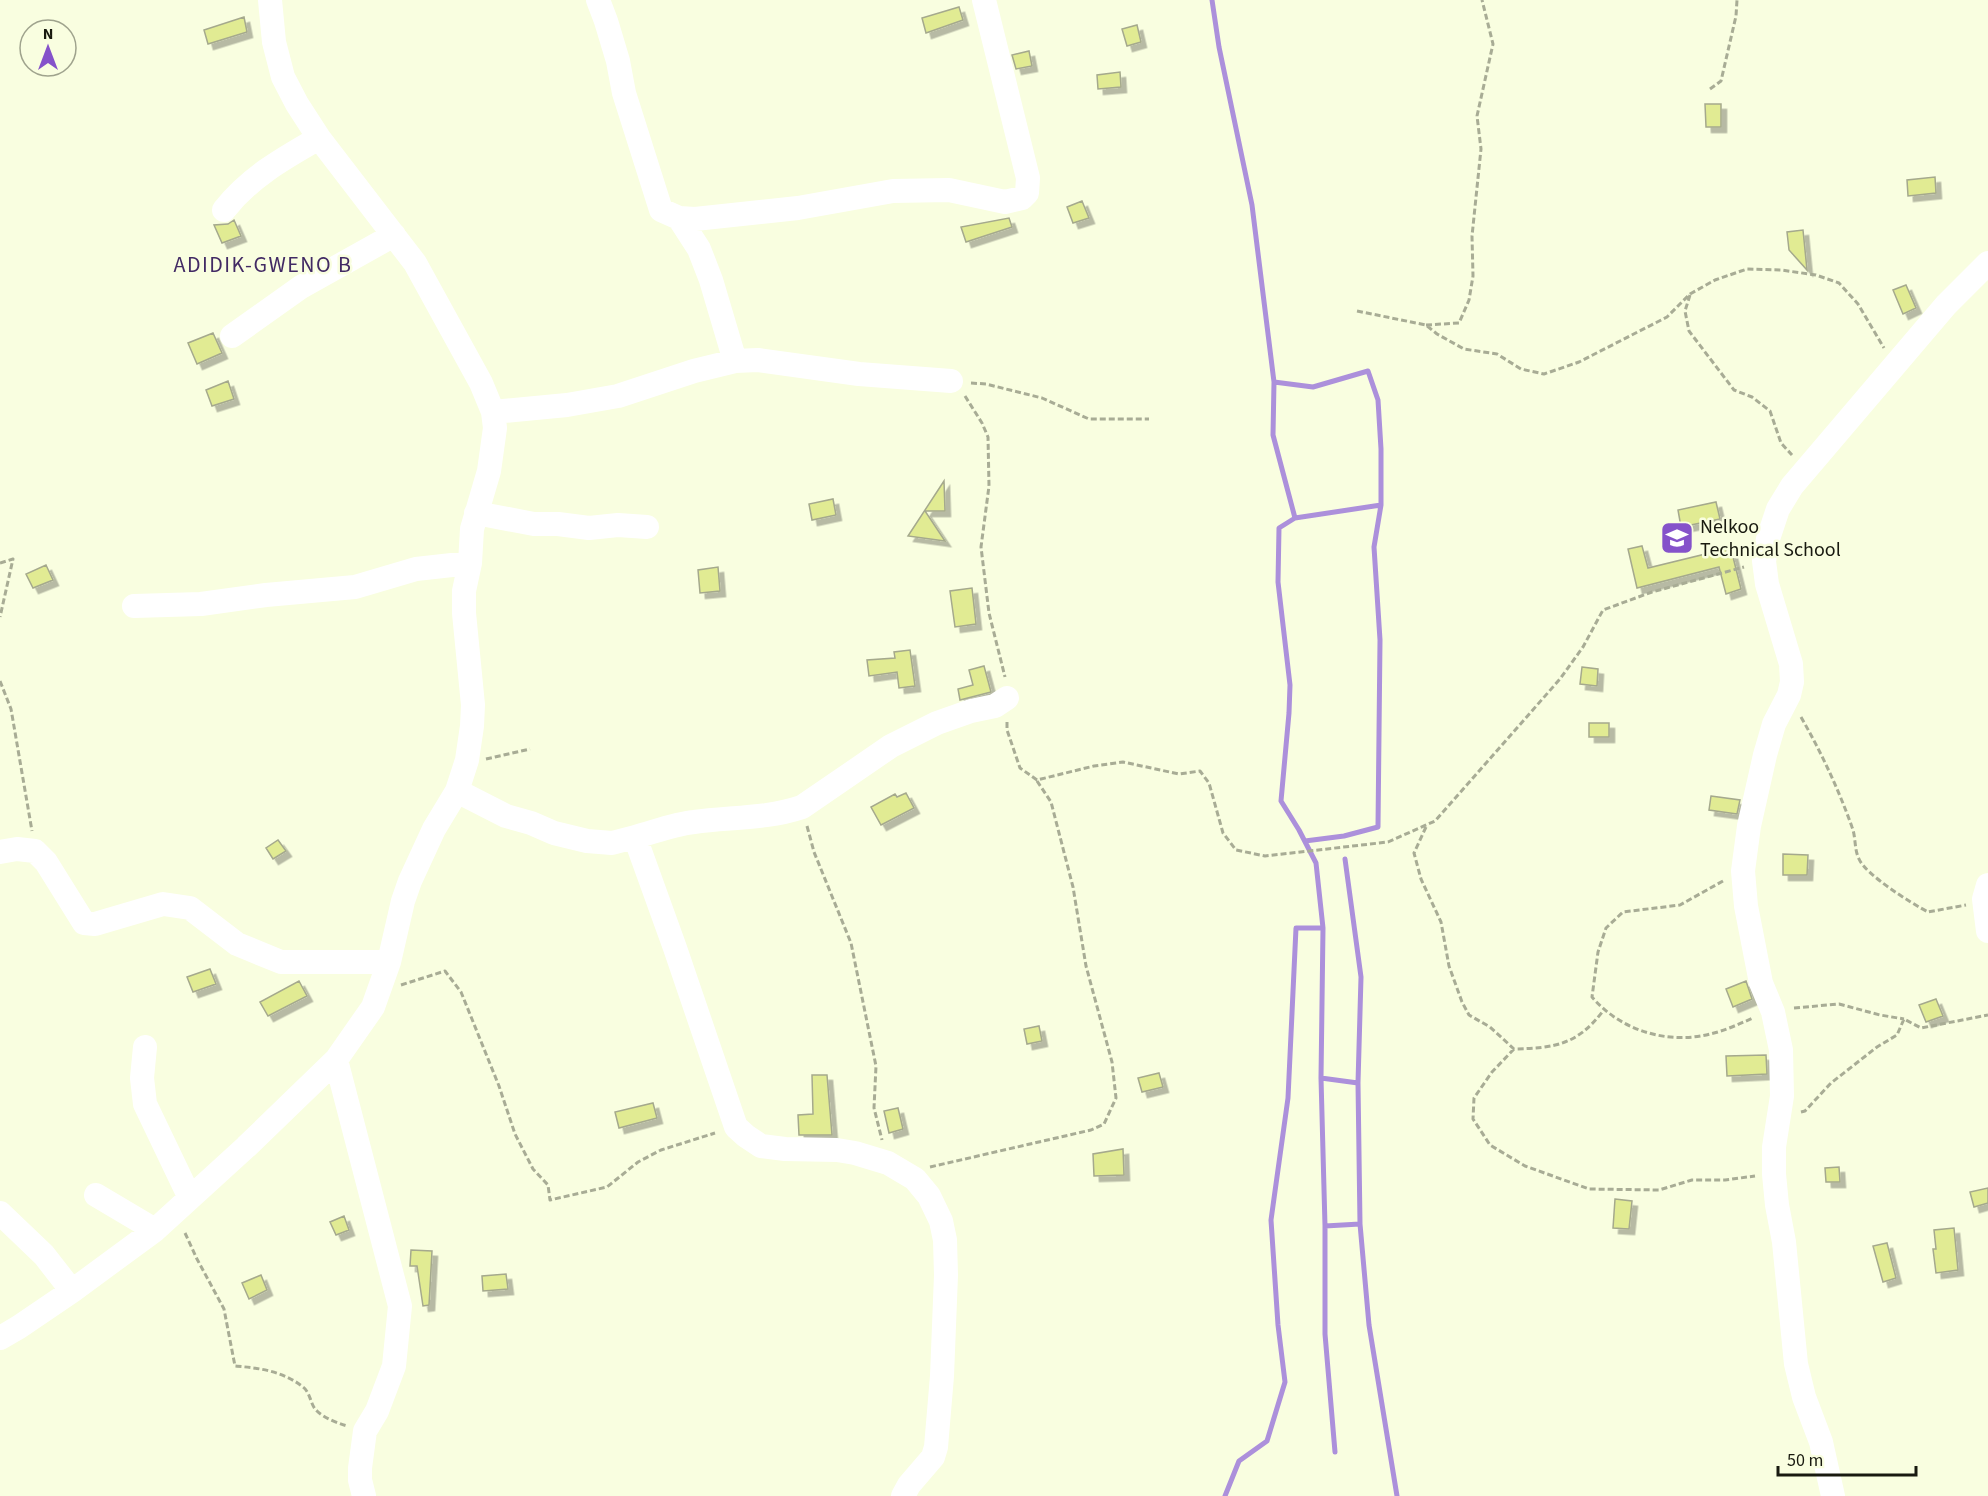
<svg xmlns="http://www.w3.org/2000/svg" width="1988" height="1496" viewBox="0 0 1988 1496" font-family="'Source Sans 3',sans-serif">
<defs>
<filter id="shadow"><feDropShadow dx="5.5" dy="5.5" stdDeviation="0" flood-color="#0004"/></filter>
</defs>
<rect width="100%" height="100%" fill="#f9fee0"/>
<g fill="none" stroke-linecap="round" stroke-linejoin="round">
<path stroke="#ac90db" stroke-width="5" d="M1212 0 1219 47 1252 205 1274 382 1313 387 1368 371 1378 400 1381 449V505L1374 547 1380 640 1378 827 1344 836 1305 841
M1274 382 1273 435 1295 518 1381 505
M1295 518 1279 528 1278 582 1290 685 1289 713 1281 801 1299 830 1316 863 1323 928 1321 1078 1325 1226V1334L1335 1452
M1345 859 1361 977 1358 1083 1360 1224 1369 1325 1397 1496
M1321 1078 1358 1083
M1325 1226 1360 1224
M1225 1496 1239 1461 1267 1441 1285 1382 1278 1325 1271 1220 1288 1098 1296 928H1323"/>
</g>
<path fill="#e1eb93" stroke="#a5a98d" stroke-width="1.5" filter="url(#shadow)" d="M959 7 963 20 926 33 922 18Z
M244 17 247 32 208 44 204 30Z
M1137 25 1141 42 1127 46 1122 29Z
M1029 51 1032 66 1016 69 1012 55Z
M1120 72 1121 87 1098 89 1097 75Z
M1705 104H1721V127H1706Z
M1935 177 1936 193 1908 196 1907 180Z
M1082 201 1089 218 1073 223 1067 207Z
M1009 218 1012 227 966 242 961 227Z
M234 220 241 236 222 243 214 225 228 224Z
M1803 230 1807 270 1789 250 1787 232Z
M1906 285 1916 308 1903 314 1893 290Z
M213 333 222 353 197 364 188 343Z
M228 381 234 399 212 406 206 390Z
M944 481 945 511H925L945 541 908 536Z
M833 499 836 515 812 520 809 504Z
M1716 502 1720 519 1681 527 1678 510Z
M1642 546 1648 568 1726 549 1727 554 1731 549 1741 589 1726 594 1719 567 1637 588 1628 549Z
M46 565 53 580 33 588 26 574Z
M718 567 720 591 700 593 698 570Z
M972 588 976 624 955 627 950 591Z
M910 650 915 686 899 688 897 672 869 676 867 660 895 658 894 652Z
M984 666 991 692 960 700 958 689 973 685 969 670Z
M1582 667 1598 669 1597 686 1580 684Z
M1589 723H1609V737H1589Z
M906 793 914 808 881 825 871 807 895 794 897 797Z
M1711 796 1740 800 1737 814 1709 810Z
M278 840 286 851 273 859 266 848Z
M1783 854 1808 855 1807 875H1783Z
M210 969 216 984 193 992 187 977Z
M299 981 307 996 268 1016 260 1002Z
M1746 981 1752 999 1733 1007 1726 989Z
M1936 999 1943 1016 1926 1022 1919 1005Z
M1039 1026 1042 1041 1027 1044 1024 1029Z
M1766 1055 1767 1074 1727 1076 1726 1056Z
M1159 1073 1163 1087 1142 1092 1138 1078Z
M812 1075H827L832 1135H799L798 1115 813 1114Z
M653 1103 657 1118 619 1128 615 1112Z
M898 1108 903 1129 889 1133 884 1111Z
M1123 1149 1124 1175 1094 1176 1093 1154Z
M1839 1167 1840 1182H1826L1825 1168Z
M1988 1188V1203L1974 1207 1970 1192Z
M1615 1199 1632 1201 1629 1229 1613 1228Z
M344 1216 349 1230 336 1235 330 1222Z
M1954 1228 1958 1270 1936 1273 1933 1249H1936L1934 1230Z
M1887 1243 1896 1278 1883 1282 1873 1246Z
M411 1250 432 1251 429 1305 423 1306 417 1266H410Z
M506 1274 508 1289 483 1291 482 1276Z
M261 1275 267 1290 249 1299 242 1283Z"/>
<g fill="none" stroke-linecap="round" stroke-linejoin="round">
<path stroke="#a8ac95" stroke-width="3" stroke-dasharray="6 3" stroke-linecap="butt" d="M1710 89 1721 81 1736 16 1737 0
M1690 295 1685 311 1689 331 1734 390 1752 397 1770 411 1781 443 1792 455
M1357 311 1426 325 1437 334 1464 349 1497 354 1521 369 1544 374 1579 362 1667 317 1690 294 1715 280 1747 269 1781 270 1816 275 1839 283 1858 304 1884 348
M1426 325 1459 323 1469 300 1473 276 1472 236 1481 149 1477 116 1493 44 1482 0
M971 383 986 384 1042 398 1089 419H1149
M965 396 982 423 988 437 989 486 981 547 989 613 1005 677
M0 563 13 559 0 617
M0 681 11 709 32 831
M1801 717C1821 752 1838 788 1852 827 1856 837 1854 849 1859 859 1866 875 1911 903 1928 912L1966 905
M1007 722V730L1020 768 1037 780 1094 766 1123 762 1179 774 1200 771 1209 783 1223 833 1236 850 1265 856 1388 842 1435 821 1560 679 1583 647 1603 610 1652 592 1744 567
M486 759 530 749
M807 826 814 852 851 943 876 1066 874 1108 882 1140
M1426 827 1414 853 1421 879 1441 922 1449 966 1462 1002 1469 1015 1490 1027 1514 1049C1555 1048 1577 1045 1603 1011
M1723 881 1680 905 1623 912 1606 928 1598 952 1592 997C1620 1030 1667 1045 1710 1034 1724 1031 1739 1024 1753 1018
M401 985 445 971 461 992 499 1086 515 1134 533 1169 548 1185 550 1200 607 1187 638 1162 661 1150 715 1133
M1794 1008 1839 1004 1880 1015 1904 1019
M1514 1049 1492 1072 1474 1098 1473 1119 1490 1145 1525 1166 1589 1189 1659 1190 1692 1180H1725L1755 1176
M1801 1112 1805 1111 1831 1083 1877 1047 1897 1035 1904 1019 1921 1028 1988 1015
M930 1167 1091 1130 1104 1124 1116 1098 1112 1062 1086 966 1073 887 1051 802 1037 781
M185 1233 197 1259 224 1309 235 1366C259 1368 283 1371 303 1387 311 1393 310 1405 317 1411 324 1418 337 1423 347 1426"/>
<path stroke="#fff" stroke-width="24" d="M598 0 606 21 618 61 624 93 661 210 679 218 695 219 798 208 893 191 949 190 1005 202 1022 198 1027 193 1028 178 984 0
M224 210C250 177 284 158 319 138
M679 218 699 249 711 280 735 361
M232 336 301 287 394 235
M493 412 567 405 618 396 694 371 735 361 758 360 859 374 951 381
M476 513 534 524H558L589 528 618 525 647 527
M134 606 201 604 266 595 355 587 416 569 470 563
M457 791 506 816 531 823 554 833 587 841 612 843 635 837 675 948 736 1127 746 1136 761 1146 785 1149 837 1150 855 1153 888 1163 915 1179 929 1196 941 1221 945 1240 946 1275 942 1376 936 1447 933 1457 909 1485 903 1496
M635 837C654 832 674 824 694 822 731 817 766 819 802 807L891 746 937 723 971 711 995 706 1007 698
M0 852 17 849 35 851 46 862 84 923 95 924 163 904 190 908 237 944 281 962H389
M1988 885 1984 899 1988 931
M145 1047 142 1078 145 1104 190 1198
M336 1060 400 1306 394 1366 377 1411 365 1431 360 1468V1480L364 1496
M96 1195 155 1230
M0 1213 44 1255 72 1291
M0 1338 19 1327 72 1291 155 1230 246 1147 336 1060 373 1007 389 962 403 901 410 881 434 829 457 791 467 760 472 726 473 705 464 613V591L470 563 472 529 489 471 495 428 493 412 481 383 415 263 319 138 297 104 283 77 274 42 270 0
M1833 1496 1821 1442 1804 1397 1796 1364 1784 1242 1777 1205 1774 1174V1147L1782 1096 1781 1050 1773 1012 1761 983 1746 906 1743 871 1749 826 1765 755 1774 724 1789 695 1792 682 1791 664 1767 584 1764 561 1768 539 1778 509 1792 486 1946 305 1988 263"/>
</g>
<defs>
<symbol id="school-square" viewBox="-11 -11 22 22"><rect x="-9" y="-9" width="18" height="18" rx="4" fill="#8552ca" stroke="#f9fee0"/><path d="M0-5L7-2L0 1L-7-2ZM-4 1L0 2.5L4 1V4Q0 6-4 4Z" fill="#fff"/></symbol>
</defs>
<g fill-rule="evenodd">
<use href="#school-square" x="1658" y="519" width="38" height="38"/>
</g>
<g text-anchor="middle" stroke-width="5" stroke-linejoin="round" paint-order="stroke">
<g font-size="20" fill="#191a10" stroke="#f9fee0" text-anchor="start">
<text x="1700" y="533">Nelkoo<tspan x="1700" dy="23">Technical School</tspan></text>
</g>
<g font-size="22" letter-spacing="1.5" fill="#422a64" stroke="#f9fee0">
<text x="263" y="272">ADIDIK-GWENO B</text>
</g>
</g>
<g transform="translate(48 48)"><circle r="28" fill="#f9fee0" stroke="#9fa38d" stroke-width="1.5"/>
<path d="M0-4.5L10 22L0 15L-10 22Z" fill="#8552ca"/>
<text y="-9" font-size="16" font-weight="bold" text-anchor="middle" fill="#191a10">N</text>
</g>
<path d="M1778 1466v9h138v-9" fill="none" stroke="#191a10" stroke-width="3"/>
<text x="1787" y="1466" font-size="18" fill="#191a10" stroke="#f9fee0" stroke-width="4.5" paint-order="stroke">50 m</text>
</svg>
